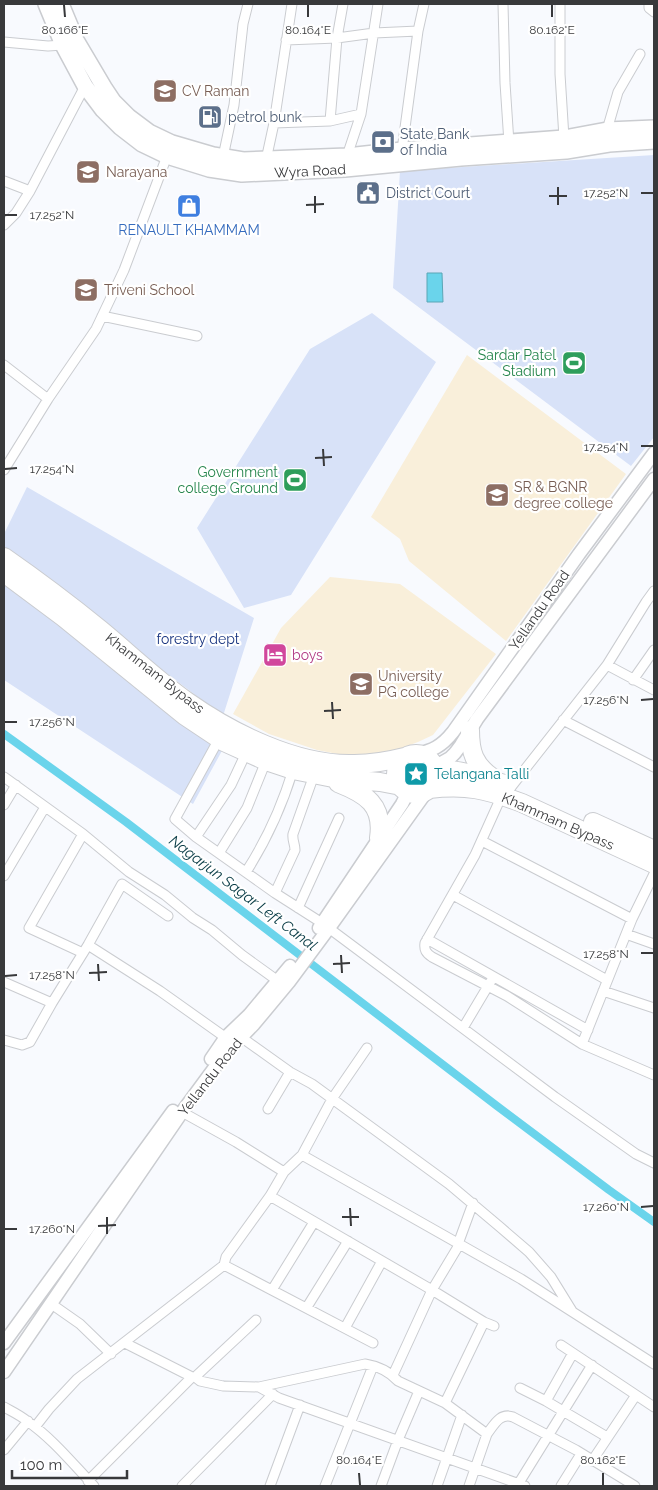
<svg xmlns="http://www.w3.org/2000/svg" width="658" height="1490" viewBox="0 0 658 1490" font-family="Raleway,sans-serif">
<rect width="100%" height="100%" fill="#f8fafe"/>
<path fill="#f9efda" d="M467 355 626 474 506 641 409 561 400 539 371 517Z
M330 577 400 584 496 654 433 735 418 742 383 755 353 757 317 750 269 734 233 714 281 628Z"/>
<path fill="#d8e2f8" d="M654 155V437L631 466 393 288 400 171Z
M372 313 436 362 291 595 244 608 197 528 310 349Z
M27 487 254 618 223 716 4 550V534Z
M4 579 224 747 193 804 4 680Z"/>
<path fill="#6ad4eb" stroke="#5ba6b6" d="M427 273H442L443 302H427Z"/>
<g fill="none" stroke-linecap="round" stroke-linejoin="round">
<path stroke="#6ad4eb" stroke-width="8" d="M4 734 126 822 497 1106 609 1190 654 1222"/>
<defs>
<path id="street" d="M503 4 505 83 509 143
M649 4V8L654 12
M560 5V74L564 138
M286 40 337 38 374 33 418 31
M4 42 48 46 63 45
M330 121 337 38 343 4
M274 123 330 121 361 114
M607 130 618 92 640 54
M402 150 418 31 424 4
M347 156 361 114 378 4
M223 157 234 105 243 24 248 4
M266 160 274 123 292 4
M4 181 30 191
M4 225 16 213 30 191 85 86
M102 316 197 336
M4 365 48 399
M4 470 48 399 96 329 124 270 167 156
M607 665 654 690
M633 680 654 650
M563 720 654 767
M219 739 175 819 196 837 275 893 322 923 555 1097 636 1154 654 1163
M4 777 83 834 129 872 165 895 193 918 212 930 242 955 278 981
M511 787 607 665 646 602 654 591
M502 795 475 855 425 943C424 950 426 953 432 957L507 996 582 1044 632 919 654 874
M4 805 16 785
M196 837 231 785 246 753
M482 841 632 919
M219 853 247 808 266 761
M246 872C266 841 282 806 293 770
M4 876 45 807
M275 893 295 850C295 844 292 840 293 834L314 775
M453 895 607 980
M298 908 339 818
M626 934 654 944
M427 939 588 1030
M88 945 160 991 229 1040
M83 953 29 928 83 834
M4 982 52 1003
M603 991 654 1008
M463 1028 491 981
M241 1037 290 1072 312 1084 449 1184 500 1227 529 1252 551 1277 572 1311
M4 1040 22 1045 30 1042 52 1003 88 945 122 884 168 916
M582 1044 654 1075
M268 1109 290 1072
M182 1112 236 1142 284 1172
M302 1155 521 1279 654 1364
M270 1196 432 1290 484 1322 494 1326
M458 1244 473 1203
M224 1265 373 1343
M272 1290 314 1222
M50 1303 80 1324 111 1354
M307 1307 348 1241
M345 1328 382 1261
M125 1343 192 1377H195L200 1381 223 1386 259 1387 279 1398 525 1486
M561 1345 654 1407
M393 1375 432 1290 459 1245
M195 1377 256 1320
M259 1387 365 1364C377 1366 390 1372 398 1381L445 1403 484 1322
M520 1388 546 1401 607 1437
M546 1401 573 1353
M445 1403 487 1434C494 1425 500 1412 513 1417L576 1450 635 1486
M4 1407C11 1411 20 1415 27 1421 52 1438 73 1464 94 1486
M35 1427 49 1409 77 1379 224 1265 226 1257 270 1196 284 1172 302 1155 332 1099 367 1048
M4 1450 28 1421
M592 1461 636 1395
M88 1481 192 1377
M182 1486 273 1394
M270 1486 300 1405
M325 1486 373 1366
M381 1486 398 1440 419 1391
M437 1486 462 1415
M469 1486 487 1434
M517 1486 592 1365
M561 1486 581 1454"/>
<path id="secondary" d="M415 755C433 750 441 747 453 732L579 554 654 453
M434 767 450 758 455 753 461 745 477 719 654 479
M319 928 402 804 408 792
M211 1059 226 1037 249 1015 290 966
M4 1343 173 1111
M4 1372 182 1112 224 1055 254 1024 289 982 329 928 427 791"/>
<path id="primary" d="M46 4 63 45 85 86 103 110 120 127 142 144 167 156 209 169 242 174 345 169 461 158 566 151 609 144 654 141
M61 4 76 40 105 89 113 101 129 117 149 132 172 143 213 155 243 160 347 156 402 150 564 138 607 130 654 128"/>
<path id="highway" d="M4 557C37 580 69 604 101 630 130 654 157 680 188 702 232 733 295 764 349 764 370 765 389 761 409 756
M4 573 63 617 185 716 224 742 266 761 293 770 333 778 380 782 401 786
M470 730C470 752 474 765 493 778
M396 774a20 20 0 1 1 40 0a20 20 0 1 1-40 0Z
M435 769C461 769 483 777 507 785
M338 783C366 794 384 805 379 838
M429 789C467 785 485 789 522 803L654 864
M593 822 654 850"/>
</defs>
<use href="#street" stroke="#caccd0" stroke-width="11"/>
<use href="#secondary" stroke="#caccd0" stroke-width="15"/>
<use href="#primary" stroke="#caccd0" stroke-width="18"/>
<use href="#highway" stroke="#caccd0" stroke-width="20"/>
<use href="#street" stroke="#fff" stroke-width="9"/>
<use href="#secondary" stroke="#fff" stroke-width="12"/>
<use href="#primary" stroke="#fff" stroke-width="15"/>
<use href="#highway" stroke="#fff" stroke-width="18"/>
</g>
<path fill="none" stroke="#38393b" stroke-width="2" d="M64 5 65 17M308 5V17M552 5V17M558 187V205M641 193H653M315 196V213M549 196H567M306 205 324 204M5 215H17M641 446H653M323 449 324 466M315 458 332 457M5 469 17 468M641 700 653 699M332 702 333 719M324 711 341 710M5 722H17M641 953H653M341 955 342 973M98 964 99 981M333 964 350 963M89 973 107 972M5 976 17 975M641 1207 653 1206M350 1208 351 1226M107 1217V1234M342 1217H359M98 1226 116 1225M5 1229H17M359 1473 360 1485M603 1473V1485"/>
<defs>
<symbol id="university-square" viewBox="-11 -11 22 22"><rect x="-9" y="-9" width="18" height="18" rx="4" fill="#8d6e63" stroke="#fff"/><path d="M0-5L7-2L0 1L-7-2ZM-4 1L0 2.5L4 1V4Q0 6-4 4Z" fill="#fff"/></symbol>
<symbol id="fuel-square" viewBox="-11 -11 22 22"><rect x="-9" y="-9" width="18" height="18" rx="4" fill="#5c6f8a" stroke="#fff"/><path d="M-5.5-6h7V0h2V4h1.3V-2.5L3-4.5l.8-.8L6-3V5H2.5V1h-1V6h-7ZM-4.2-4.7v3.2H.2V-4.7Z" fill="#fff"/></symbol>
<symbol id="bank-square" viewBox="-11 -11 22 22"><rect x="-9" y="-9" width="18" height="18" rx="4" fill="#5c6f8a" stroke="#fff"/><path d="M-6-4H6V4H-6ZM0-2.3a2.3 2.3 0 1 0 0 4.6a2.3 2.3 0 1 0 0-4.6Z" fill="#fff"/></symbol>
<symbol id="civic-square" viewBox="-11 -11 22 22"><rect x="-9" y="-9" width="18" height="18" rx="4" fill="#5c6f8a" stroke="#fff"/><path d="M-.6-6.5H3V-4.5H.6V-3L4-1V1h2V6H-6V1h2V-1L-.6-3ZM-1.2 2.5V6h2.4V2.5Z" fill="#fff"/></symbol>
<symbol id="shop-square" viewBox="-11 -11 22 22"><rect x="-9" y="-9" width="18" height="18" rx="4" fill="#3f7fe0" stroke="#fff"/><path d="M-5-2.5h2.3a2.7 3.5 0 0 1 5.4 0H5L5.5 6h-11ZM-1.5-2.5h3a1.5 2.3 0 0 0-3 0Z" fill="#fff"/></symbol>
<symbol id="school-square" viewBox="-11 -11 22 22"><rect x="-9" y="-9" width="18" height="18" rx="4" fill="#8d6e63" stroke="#fff"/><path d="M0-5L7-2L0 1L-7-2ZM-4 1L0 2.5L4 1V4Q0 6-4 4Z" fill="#fff"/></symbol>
<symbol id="stadium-square" viewBox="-11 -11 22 22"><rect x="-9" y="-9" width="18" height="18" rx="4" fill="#2e9e5b" stroke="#fff"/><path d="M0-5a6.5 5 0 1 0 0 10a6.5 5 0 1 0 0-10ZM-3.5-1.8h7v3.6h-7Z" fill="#fff"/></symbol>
<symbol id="hotel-square" viewBox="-11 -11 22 22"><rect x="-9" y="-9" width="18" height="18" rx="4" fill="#d1479c" stroke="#fff"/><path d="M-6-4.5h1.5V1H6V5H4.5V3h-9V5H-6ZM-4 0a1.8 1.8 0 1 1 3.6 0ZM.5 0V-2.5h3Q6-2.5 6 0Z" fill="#fff"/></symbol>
<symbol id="sight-square" viewBox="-11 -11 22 22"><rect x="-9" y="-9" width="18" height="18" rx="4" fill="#0f9aa8" stroke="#fff"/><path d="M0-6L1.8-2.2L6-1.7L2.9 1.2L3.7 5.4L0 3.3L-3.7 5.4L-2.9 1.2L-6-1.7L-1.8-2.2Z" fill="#fff"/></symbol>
</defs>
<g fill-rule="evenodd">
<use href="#university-square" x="151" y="77" width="28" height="28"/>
<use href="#fuel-square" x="196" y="103" width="28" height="28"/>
<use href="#bank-square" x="369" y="128" width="28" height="28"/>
<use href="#university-square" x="74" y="158" width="28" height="28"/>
<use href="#civic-square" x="354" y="179" width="28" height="28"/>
<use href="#shop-square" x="175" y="192" width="28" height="28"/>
<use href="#school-square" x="72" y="276" width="28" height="28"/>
<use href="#stadium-square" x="560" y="349" width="28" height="28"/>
<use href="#stadium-square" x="281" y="466" width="28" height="28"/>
<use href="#university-square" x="483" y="481" width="28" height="28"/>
<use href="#hotel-square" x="261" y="641" width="28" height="28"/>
<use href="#university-square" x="347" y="670" width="28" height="28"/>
<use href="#sight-square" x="402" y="760" width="28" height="28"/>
</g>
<g text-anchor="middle" stroke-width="4.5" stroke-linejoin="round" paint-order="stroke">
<g font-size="14" fill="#785e54" stroke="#fff" text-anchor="start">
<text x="182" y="96">CV Raman</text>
<text x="106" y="177">Narayana</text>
<text x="104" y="295">Triveni School</text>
<text x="514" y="492">SR &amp; BGNR<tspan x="514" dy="16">degree college</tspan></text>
<text x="378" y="681">University<tspan x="378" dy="16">PG college</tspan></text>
</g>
<g font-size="14" fill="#4e5e75" stroke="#fff" text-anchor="start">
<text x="228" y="122">petrol bunk</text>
<text x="400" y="139">State Bank<tspan x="400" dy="16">of India</tspan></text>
<text x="386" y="198">District Court</text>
</g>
<g font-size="14" fill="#38393b" stroke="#fff">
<text transform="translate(310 171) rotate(-3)" y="5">Wyra Road</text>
<text transform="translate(539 610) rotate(-55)" y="5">Yellandu Road</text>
<text transform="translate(155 673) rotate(38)" y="5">Khammam Bypass</text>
<text transform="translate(558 821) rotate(24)" y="5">Khammam Bypass</text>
<text transform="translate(210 1077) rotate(-52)" y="5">Yellandu Road</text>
</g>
<g font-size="14" fill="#366cbe" stroke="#fff">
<text x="189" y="235">RENAULT KHAMMAM</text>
</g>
<g font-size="14" fill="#27864d" stroke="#fff" text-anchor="end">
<text x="556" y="360">Sardar Patel<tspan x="556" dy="16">Stadium</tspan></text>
<text x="278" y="477">Government<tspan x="278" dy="16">college Ground</tspan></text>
</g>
<g font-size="14" fill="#17337f" stroke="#fff">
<text x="198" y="644">forestry dept</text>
</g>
<g font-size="14" fill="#b23c85" stroke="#fff" text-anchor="start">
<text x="292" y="660">boys</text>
</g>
<g font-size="14" fill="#0d838f" stroke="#fff" text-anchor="start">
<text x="434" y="779">Telangana Talli</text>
</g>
<g font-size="15" font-style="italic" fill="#093c46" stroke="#fff">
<text transform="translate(243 893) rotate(37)" y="5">Nagarjun Sagar Left Canal</text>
</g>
</g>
<g font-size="12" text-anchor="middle" fill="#38393b" stroke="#fff" stroke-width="4.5" stroke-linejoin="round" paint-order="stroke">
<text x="65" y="34">80.166°E</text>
<text x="308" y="34">80.164°E</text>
<text x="552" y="34">80.162°E</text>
<text x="606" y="197">17.252°N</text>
<text x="52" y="219">17.252°N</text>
<text x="606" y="451">17.254°N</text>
<text x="52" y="473">17.254°N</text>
<text x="606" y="704">17.256°N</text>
<text x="52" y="726">17.256°N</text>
<text x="606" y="958">17.258°N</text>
<text x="52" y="979">17.258°N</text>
<text x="606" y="1211">17.260°N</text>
<text x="52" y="1233">17.260°N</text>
<text x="359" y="1464">80.164°E</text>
<text x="603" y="1464">80.162°E</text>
</g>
<rect width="658" height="1490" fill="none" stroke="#38393b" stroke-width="10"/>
<path d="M12 1470v8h115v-8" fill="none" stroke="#38393b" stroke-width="2.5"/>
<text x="20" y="1470" font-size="15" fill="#38393b" stroke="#ffffff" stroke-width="4" paint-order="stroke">100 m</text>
</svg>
